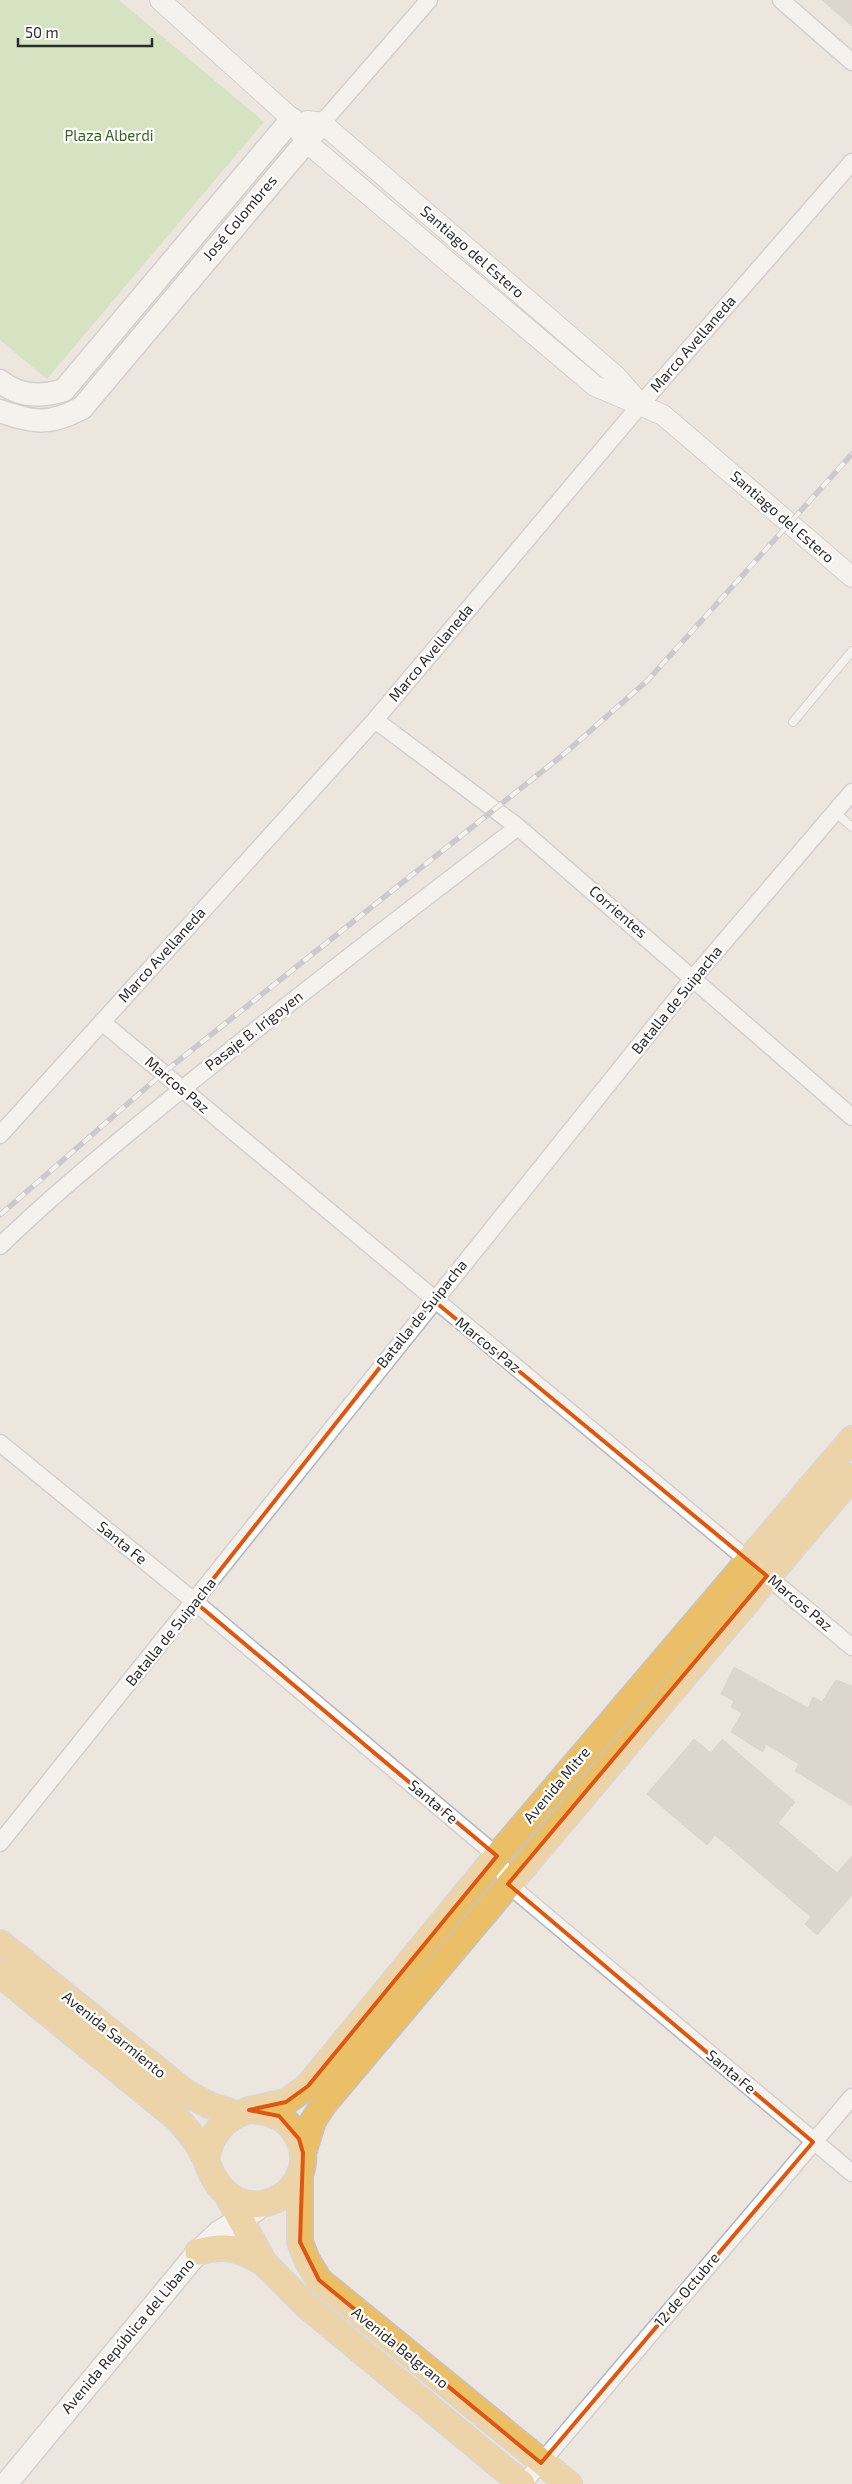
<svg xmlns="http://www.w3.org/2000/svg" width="852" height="2484" viewBox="0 0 852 2484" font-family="'Exo 2',sans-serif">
<rect width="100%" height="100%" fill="#ede6df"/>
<path fill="#bbe09f" d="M0 0H119L264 122 47 379 0 340Z"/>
<path fill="#c9c4bd" stroke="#c8c1b9" d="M822 0H852V26Z
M734 1667 808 1708 813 1697 822 1702 836 1680 852 1686V1806L795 1771 799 1764 766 1744 763 1752 731 1732 742 1713 731 1707 734 1701 721 1694Z
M694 1739 711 1753 722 1739 795 1802 778 1823 837 1873 852 1856V1895L817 1935 805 1924 811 1917 715 1835 707 1845 647 1794Z"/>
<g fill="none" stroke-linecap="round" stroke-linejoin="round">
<defs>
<path id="service" d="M793 722 852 651
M835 812 852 827"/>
<path id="minor" d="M781 0 852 62
M322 123 429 0
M375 720 518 827 852 1117
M102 1022 852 1647
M0 1135 375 720 641 404 852 162
M0 1246C44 1203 90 1165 137 1126 262 1023 389 925 518 827
M0 1443 195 1602 497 1856 508 1884 852 2173
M0 1843 694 977 852 792
M523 2484 852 2097"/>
<path id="tertiary" d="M160 0 292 119 305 141 595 386 663 415 852 577
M307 121 322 123 616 376 638 401"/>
<path id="secondary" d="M0 381C19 397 42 397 64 390L292 119
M0 411C34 423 50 425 82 408L322 123
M6 2484 198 2252 219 2232 256 2210"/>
<path id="primary" d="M0 1943 186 2093 209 2105 236 2114
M0 1974 179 2120 196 2141 206 2159
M249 2110 286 2102 308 2086 497 1856 852 1439
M249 2110C268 2111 284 2115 295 2132 332 2190 233 2247 206 2159 211 2133 224 2118 249 2110Z
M303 2153 313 2121 324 2104 852 1477
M300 2174V2242L307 2260 319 2280 569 2484
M228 2196 264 2263 307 2306 522 2484
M198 2252C226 2244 239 2248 264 2263"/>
</defs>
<use href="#service" stroke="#b2b6bf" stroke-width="10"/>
<use href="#minor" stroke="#b2b6bf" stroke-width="19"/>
<use href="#tertiary" stroke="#b2b6bf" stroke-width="22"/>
<use href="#secondary" stroke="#b2b6bf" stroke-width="25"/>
<use href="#primary" stroke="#c4c4c4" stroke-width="28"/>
<use href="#service" stroke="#fff" stroke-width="8"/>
<use href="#minor" stroke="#fff" stroke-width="16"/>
<use href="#tertiary" stroke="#fff" stroke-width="20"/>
<use href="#secondary" stroke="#fff" stroke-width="22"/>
<use href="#primary" stroke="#eabf67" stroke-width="25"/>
<defs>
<path id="rail" d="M0 1215 163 1073 564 754 648 680 852 454"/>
</defs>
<use href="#rail" stroke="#a2a6b5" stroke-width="5.5"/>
<use href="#rail" stroke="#fff" stroke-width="4" stroke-dasharray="11" stroke-linecap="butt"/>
</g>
<path d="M0 0H852V2484H0ZM433 1300 767 1576 508 1884 813 2142 541 2463 319 2280 300 2242 303 2153 299 2139 279 2116 249 2110 286 2102 308 2086 497 1856 195 1602Z" fill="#ede6df" fill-opacity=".55" fill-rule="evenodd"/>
<path fill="none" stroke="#df570e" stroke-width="4" stroke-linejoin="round" d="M433 1300 767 1576 508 1884 813 2142 541 2463 319 2280 300 2242 303 2153 299 2139 279 2116 249 2110 286 2102 308 2086 497 1856 195 1602Z"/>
<g text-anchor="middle" stroke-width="4.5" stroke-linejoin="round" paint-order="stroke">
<g font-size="15" fill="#34661e" stroke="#fff">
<text x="109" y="141">Plaza Alberdi</text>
</g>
<g font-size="15" fill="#2c2c2c" stroke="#fff">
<text transform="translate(240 218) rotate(-50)" y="5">José Colombres</text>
<text transform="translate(472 252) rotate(41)" y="5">Santiago del Estero</text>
<text transform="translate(693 344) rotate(-49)" y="5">Marco Avellaneda</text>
<text transform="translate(782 517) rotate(41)" y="5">Santiago del Estero</text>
<text transform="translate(431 653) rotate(-50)" y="5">Marco Avellaneda</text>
<text transform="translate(618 912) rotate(41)" y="5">Corrientes</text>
<text transform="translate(162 955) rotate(-48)" y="5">Marco Avellaneda</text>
<text transform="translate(677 1000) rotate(-51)" y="5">Batalla de Suipacha</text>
<text transform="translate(254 1031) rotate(-38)" y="5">Pasaje B. Irigoyen</text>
<text transform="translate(177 1085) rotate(40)" y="5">Marcos Paz</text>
<text transform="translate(422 1314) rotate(-51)" y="5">Batalla de Suipacha</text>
<text transform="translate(488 1345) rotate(39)" y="5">Marcos Paz</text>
<text transform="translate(122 1543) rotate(39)" y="5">Santa Fe</text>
<text transform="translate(800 1603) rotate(40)" y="5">Marcos Paz</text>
<text transform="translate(171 1632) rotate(-51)" y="5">Batalla de Suipacha</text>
<text transform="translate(557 1785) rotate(-50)" y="5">Avenida Mitre</text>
<text transform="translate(433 1802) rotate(40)" y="5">Santa Fe</text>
<text transform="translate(114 2035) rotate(39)" y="5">Avenida Sarmiento</text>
<text transform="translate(731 2072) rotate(40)" y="5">Santa Fe</text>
<text transform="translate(687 2290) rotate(-50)" y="5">12 de Octubre</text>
<text transform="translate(128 2336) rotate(-50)" y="5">Avenida República del Libano</text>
<text transform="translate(400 2348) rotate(39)" y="5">Avenida Belgrano</text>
</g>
</g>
<path d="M18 38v8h134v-8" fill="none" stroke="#2c2c2c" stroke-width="2.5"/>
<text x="25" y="38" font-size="15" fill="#2c2c2c" stroke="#ffffff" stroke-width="4" paint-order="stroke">50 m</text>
</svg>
